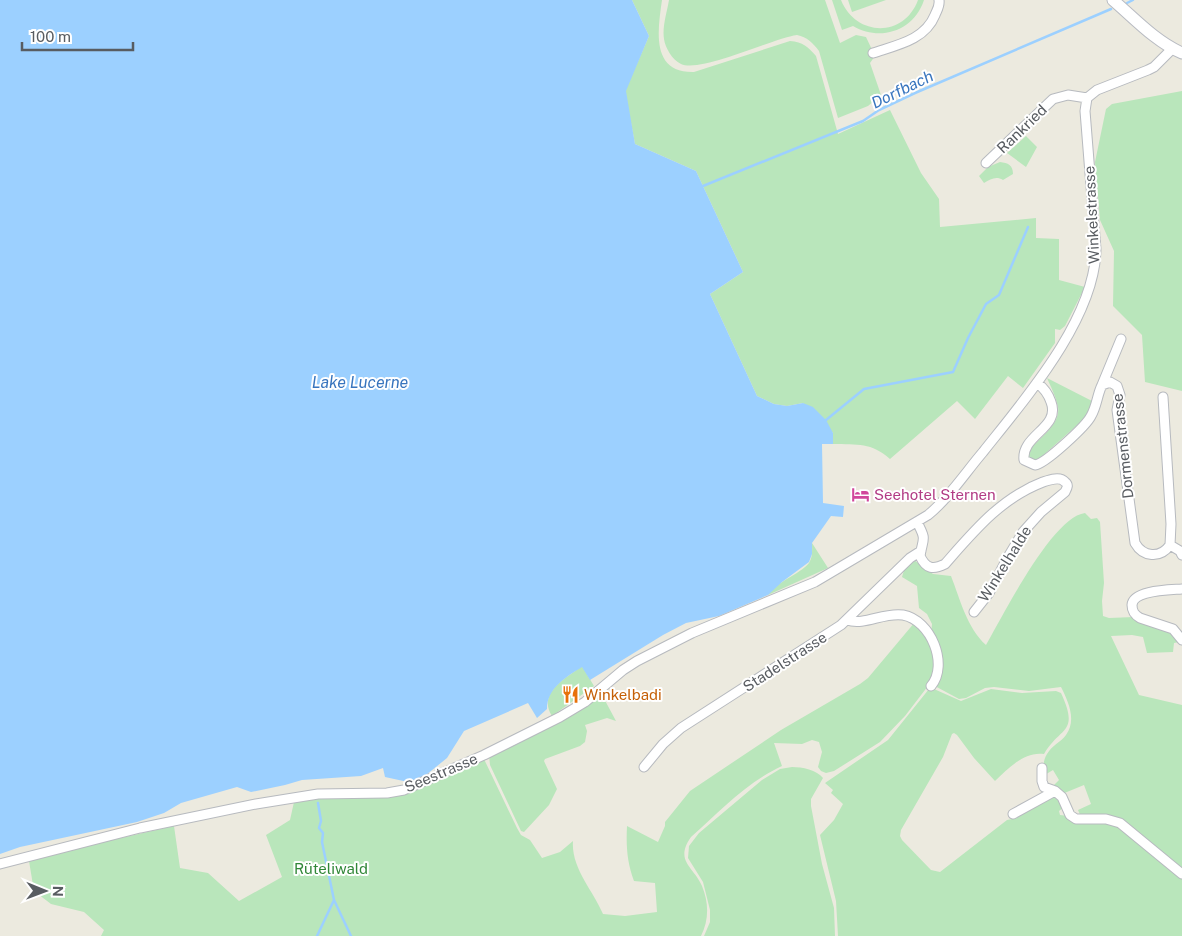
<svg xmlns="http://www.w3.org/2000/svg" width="1182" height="936" viewBox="0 0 1182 936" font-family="'Public Sans',sans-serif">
<rect width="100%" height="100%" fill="#eceadf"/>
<path fill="#b9e6bb" d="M632 0H662C658 29 650 73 694 72L790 41C803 42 808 47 816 56L838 134 890 110 921 173 939 199 940 227 1036 218V238L1059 239V280L1085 287 1065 326 1060 330 1055 329V343L1023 388 1008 376 975 419 957 401 890 459C871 442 858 445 833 444V433L803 403 787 406 774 404 757 396 710 294 743 272 696 171 635 144 625 91 649 36Z
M669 0H825L840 43 856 35 866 37 875 56 870 63 881 95 868 106 838 118 819 51C813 43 807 37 797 35 771 39 701 73 681 64 672 60 665 47 664 39 662 27 667 12 669 0Z
M832 0H841C856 37 904 38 918 0H924C914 31 880 42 853 26L842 30Z
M848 0H886L852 12Z
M1182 91V391L1145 382 1142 335 1113 306 1114 251 1100 220 1095 162 1106 109 1112 104Z
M1026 136 1037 147 1026 167 1007 153Z
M1000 162C1008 163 1013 165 1013 174L1003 180C996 176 991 179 984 183L979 176 988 167Z
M1047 378 1092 401 1088 414 1084 419 1038 460 1033 461 1029 459 1028 451C1038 440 1061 424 1058 407 1056 397 1051 387 1047 378Z
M1085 513 1091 519 1097 518 1100 522 1104 583 1102 601 1103 616 1109 618 1134 617 1173 632 1179 642 1174 643 1173 652 1147 653 1143 637 1132 635 1111 636 1139 695 1182 705V868L1179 869 1122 823 1081 817 1078 810 1091 804 1084 785 1062 794 1054 785 1059 780 1053 770 1043 776C1043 769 1043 760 1047 754 1052 745 1061 742 1066 735 1077 720 1068 701 1061 687L1029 691 994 687 985 688 966 698 959 699 933 685 937 680 931 635 932 624 927 614 919 608 917 586 902 577 905 567 914 560 933 574 951 576C960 599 967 628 986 645 1003 616 1052 517 1085 513Z
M812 543 828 568 768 595C777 581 799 575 809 563 813 557 812 549 812 543Z
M915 622 928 634 937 669 928 686 905 716 880 742 834 771 826 773 821 771 818 767 822 752 819 742 812 740 802 744 774 743 782 766C747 782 719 812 691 837 674 861 694 867 702 886 709 903 709 920 701 936H101L104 930 84 912 51 904 34 891 29 861 72 849 174 826 180 868 208 873 239 901 282 877 266 835 290 820 294 802 326 797H377L483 757 517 828 521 835 530 840 542 858 560 852 573 841C571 868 593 890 603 914L625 916 657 912 655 883 634 881C627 862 626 846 627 826L658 842 665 826V822L690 791 781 730 860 684 868 678Z
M582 666 594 686 552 716C537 693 566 678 582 666Z
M929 689H934L961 701 991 689 1022 693 1056 691 1061 693C1080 734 1060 726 1044 754 1024 751 1008 769 995 781L974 758 957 735 954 733 952 734 943 757 901 830 900 836 902 840 931 870 940 872 1007 820 1017 818 1052 795 1058 796 1064 807 1059 811 1060 815 1111 821 1182 876V936H838L836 901 820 835 834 820 843 804 831 793 833 790 825 783 888 740Z
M601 693 616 721 607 718 585 725 587 731 585 742 580 746 545 759 544 761 557 789 549 805 524 832 521 831 490 765 489 755Z
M792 767C802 767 817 770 823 778L811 799V806L822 864 834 908 835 936H704L710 922V910L703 882 688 858 689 846 699 833 762 780 780 769Z"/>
<path fill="#9cd0ff" d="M0 0H632L649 36 626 91 635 144 696 171 743 272 710 294 757 396 774 404 787 406 803 403 813 407 826 420 833 433V444H822L823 503 844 506 843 517 831 516 812 543V554L809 562 782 582 768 595 719 616 686 623 663 635 590 680 582 667C566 677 547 688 547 709L537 718 528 703 464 731 447 758 421 779 408 782 385 777 383 768 361 776 302 780 285 785 251 792 237 787 181 803 164 813 137 822 20 847 0 854Z"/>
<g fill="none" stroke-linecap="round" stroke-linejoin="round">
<path stroke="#9cd0ff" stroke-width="2.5" d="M1127 3 1133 0
M703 186 863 121 879 110 915 93 1111 9
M826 420 864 389 953 372 968 338 986 304 999 295 1028 227
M318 803 321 821 319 828 323 833 322 842 334 900 351 936
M317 936 334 900"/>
<defs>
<path id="street" d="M873 53C897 45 925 40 935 15 937 10 940 6 939 0
M986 163 1053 99 1068 95 1087 98
M1037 383C1044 388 1048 393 1051 402 1061 428 1021 435 1024 460L1035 465C1045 464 1086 426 1091 416 1097 406 1097 395 1102 385L1110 382 1117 386 1120 395 1117 410 1135 543C1143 557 1160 559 1170 545
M1102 385 1121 339
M1163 397 1171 524 1170 545
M917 522C927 541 923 537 920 556 926 569 933 570 945 564 974 531 1001 498 1043 482 1049 480 1060 476 1065 482 1069 485 1067 488 1065 492L1041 512 1023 532 1008 557 989 593 974 612
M1170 545 1180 551 1182 555
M1182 589C1170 590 1133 590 1132 605 1132 612 1135 615 1140 618L1173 629 1182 640
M847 620C865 626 883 612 903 615 931 620 949 665 931 686
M644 767 663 744 681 728 841 625 910 558 921 551
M1042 768V781L1044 787 1055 791 1062 797 1070 815 1076 819H1106L1120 823 1182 874
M1013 814 1055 791
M0 864 140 828 256 804 318 794 387 793 404 790 484 755 560 717 585 702 623 670 637 661 692 633 815 582 928 515C949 498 965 473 983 452 1025 399 1095 319 1096 249L1085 111 1087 98 1097 90 1148 70 1154 67 1172 49"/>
<path id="secondary" d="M1113 0C1134 18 1156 42 1182 53"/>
</defs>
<use href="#street" stroke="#b7babf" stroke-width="11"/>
<use href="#secondary" stroke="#b8bbc2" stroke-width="13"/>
<use href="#street" stroke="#fff" stroke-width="9"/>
<use href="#secondary" stroke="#fff" stroke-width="11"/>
</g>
<defs>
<symbol id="hotel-bare" viewBox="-9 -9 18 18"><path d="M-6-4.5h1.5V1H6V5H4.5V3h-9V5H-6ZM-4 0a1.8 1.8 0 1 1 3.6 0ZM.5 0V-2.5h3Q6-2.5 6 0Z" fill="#d1479c" stroke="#fff" stroke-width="2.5" paint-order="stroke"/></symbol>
<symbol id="restaurant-bare" viewBox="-9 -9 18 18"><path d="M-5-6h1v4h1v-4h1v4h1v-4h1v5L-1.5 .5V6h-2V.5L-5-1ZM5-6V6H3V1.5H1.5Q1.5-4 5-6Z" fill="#e8710a" stroke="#fff" stroke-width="2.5" paint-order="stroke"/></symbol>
</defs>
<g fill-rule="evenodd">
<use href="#hotel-bare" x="848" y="482" width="25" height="25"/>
<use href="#restaurant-bare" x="558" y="682" width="25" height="25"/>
</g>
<g text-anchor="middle" stroke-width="4" stroke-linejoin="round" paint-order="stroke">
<g font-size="15" fill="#585c61" stroke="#fff">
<text transform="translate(1022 129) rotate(-44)" y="5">Rankried</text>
<text transform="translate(1092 215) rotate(-93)" y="5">Winkelstrasse</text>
<text transform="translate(1123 446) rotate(-96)" y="5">Dormenstrasse</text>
<text transform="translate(1005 564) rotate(-58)" y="5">Winkelhalde</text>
<text transform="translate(785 662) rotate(-33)" y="5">Stadelstrasse</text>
<text transform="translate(441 773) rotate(-23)" y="5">Seestrasse</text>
</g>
<g font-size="15" fill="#b23c85" stroke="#fff" text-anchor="start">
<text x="874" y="500">Seehotel Sternen</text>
</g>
<g font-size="15" fill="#c56008" stroke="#fff" text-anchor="start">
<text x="584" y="700">Winkelbadi</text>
</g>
<g font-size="15" fill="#318738" stroke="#fff">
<text x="331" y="874">Rüteliwald</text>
</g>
<g font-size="16" font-style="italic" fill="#3875be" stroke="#fff">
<text transform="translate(902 89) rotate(-26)" y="6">Dorfbach</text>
<text x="360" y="388">Lake Lucerne</text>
</g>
</g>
<g transform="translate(45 891) rotate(91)" stroke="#ffffff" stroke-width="4" paint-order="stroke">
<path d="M0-4L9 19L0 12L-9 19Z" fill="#585c61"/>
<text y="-8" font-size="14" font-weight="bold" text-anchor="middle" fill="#585c61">N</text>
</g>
<path d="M22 42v8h111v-8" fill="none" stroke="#585c61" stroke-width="2.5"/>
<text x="30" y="42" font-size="15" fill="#585c61" stroke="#ffffff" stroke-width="4" paint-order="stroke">100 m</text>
</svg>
